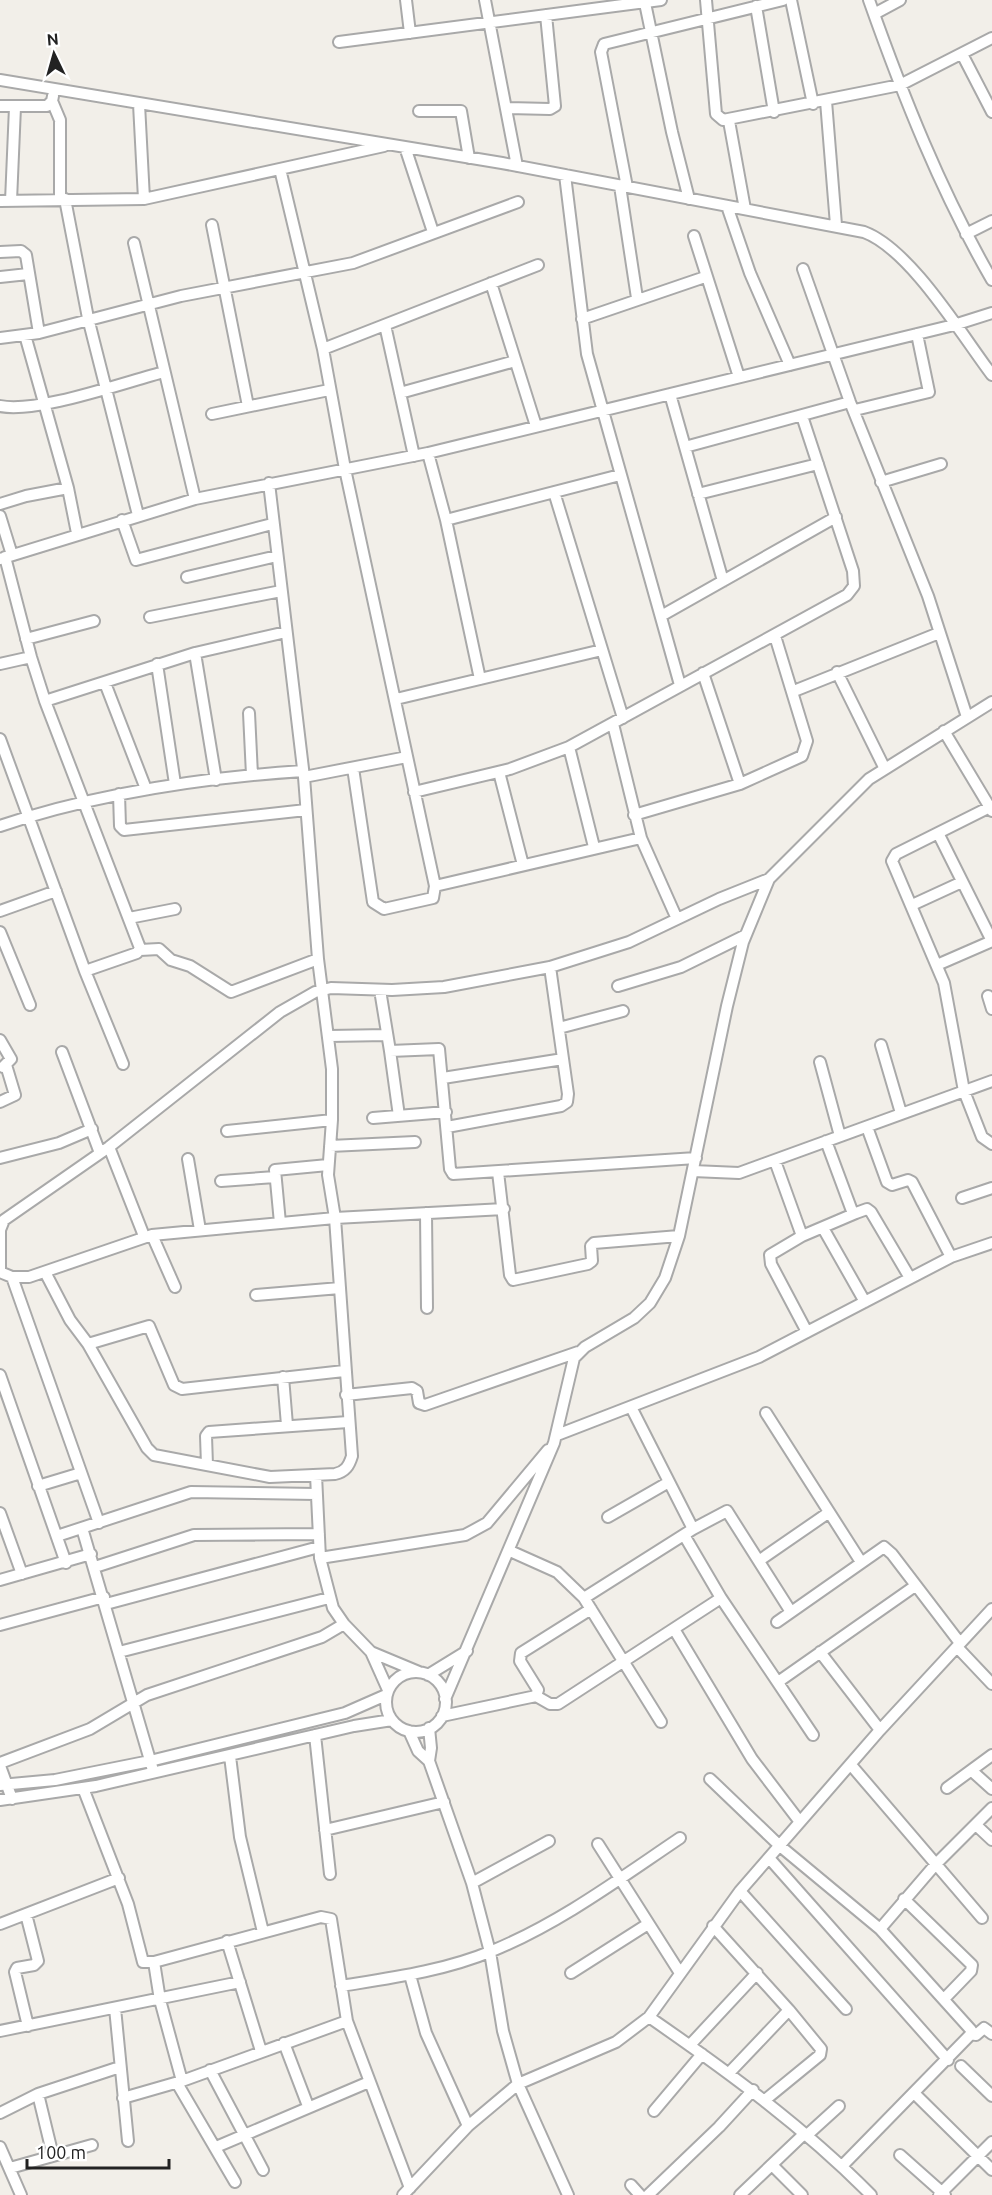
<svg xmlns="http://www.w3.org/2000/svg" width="992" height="2195" viewBox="0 0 992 2195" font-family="Ubuntu,sans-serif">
<rect width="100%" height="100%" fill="#f2efe9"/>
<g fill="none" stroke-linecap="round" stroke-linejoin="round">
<defs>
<path id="minor" d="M406 0 410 33
M485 0 517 166
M706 0 716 114 723 120 900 85 992 38
M791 0 813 104
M869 0C903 96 941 192 992 280
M645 3 672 132 689 199
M756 6 774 112
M874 14 900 0
M339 42 661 0
M962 54 992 112
M0 80 502 163 864 232C910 249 961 334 992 375
M52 101 60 120V200
M826 101 836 225
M139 104 144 199
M0 106H47L52 101 53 96
M508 108 550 109 555 106 546 15
M419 111H461L469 158
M729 121 745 209
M405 147 433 232
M280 169 323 349 345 469 435 886 433 898 384 909 373 902 353 768
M565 175 587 354 680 685
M620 186 637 298
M627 187 601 52 604 44 783 0
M65 199 88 318 138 515
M0 201 144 199 384 146
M11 201 15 107
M727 206 750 273 790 365
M212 225 248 406
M966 234 992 221
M694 236 739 377
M134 243 195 499
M0 252 21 251 26 255 39 333
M803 269 850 402 928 596 967 717
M0 277 28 274
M491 283 536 426
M582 319 705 277
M385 325 414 456
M25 335 68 488 77 533
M0 338 39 333 181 296 353 263 518 202
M323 349 538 265
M400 393 515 361
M670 394 723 581
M0 406C36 414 125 382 164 372
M855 410 929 392 917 334
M212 414 329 390
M685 447 850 402
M428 453 446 520 480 679
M881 482 941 464
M554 492 623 718
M698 494 818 464
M0 504 26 496 68 488
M0 516 12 555
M122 520 136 560 272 524
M446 520 620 475
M5 557 31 657 45 701 140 948 137 953 85 971
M0 559 195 499 428 453 954 325 992 313
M187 577 277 556
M661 616 836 517
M150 617 281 591
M26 639 94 621
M195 653 216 780
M0 664 31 657
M157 664 175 784
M837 672 884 767
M703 673 740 784
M105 683 146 789
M794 691 939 633
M396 699 602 650
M45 701 195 653 286 632
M249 713 252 775
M613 724 641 838 677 919
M944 731 992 811
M0 739 85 971 123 1064
M569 747 594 847
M499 772 523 865
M304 777 407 757
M414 792 510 769 569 747 847 595 854 586 853 571 802 416
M119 794 120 826 124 830 306 810
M990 807 896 854 892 861 944 983 964 1091 982 1137 992 1144
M634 815 740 784 802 756 807 741 775 636
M0 826C98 793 200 778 303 771
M938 833 992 941
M435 886 641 838
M912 905 962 882
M0 911 56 891
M129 918 175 909
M0 932 30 1005
M140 950 159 949 171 960 190 966 231 992 318 959
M937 965 992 941
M618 986 681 967 746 935
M380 990 390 1051 439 1049 450 1169 453 1174 696 1158
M988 996 992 1009
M559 1028 623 1011
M329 1036 387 1035
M0 1040 11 1059 3 1067
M881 1045 901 1113
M390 1051 399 1116
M62 1052 100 1153
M820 1062 840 1136
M443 1078 563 1059
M0 1102 15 1095 6 1065
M373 1118 446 1112
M447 1127 561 1106 567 1102 568 1094 550 967
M867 1127 887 1182 892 1185 908 1180 912 1182 951 1257
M227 1131 332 1120
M826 1141 852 1211 856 1213 867 1209 871 1212 910 1278
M330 1146 415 1142
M109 1147 144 1236
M0 1158 59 1143 92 1129
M188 1159 200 1230
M775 1161 802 1236
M693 1171 739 1173 992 1081
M498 1172 510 1275 513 1280 588 1264 592 1261 591 1246 594 1243 679 1236
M221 1181 275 1177
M962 1198 992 1188
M426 1213 427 1308
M280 1223 275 1170 328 1165
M823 1228 865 1302
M152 1235 175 1287
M0 1270V1230L4 1220 109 1147 280 1012 315 992 331 988 392 990 444 987 550 967 629 942 719 899 769 879
M0 1272 12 1277H29L152 1235 335 1218 504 1209
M45 1272 70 1320 88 1344 147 1448 154 1455 270 1477 335 1474C345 1472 349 1466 352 1456L335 1218 328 1175 332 1120V1069L318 959 304 777 269 483
M12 1277 99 1523
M256 1295 340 1288
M807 1332 771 1264 770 1255 802 1236 856 1213
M88 1344 149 1326 174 1385 182 1389 344 1371
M0 1375 66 1563
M283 1377 287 1425
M346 1395 412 1388 417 1391 419 1403 425 1405 578 1352
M631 1407 693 1529
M766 1413 861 1562
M557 1435 759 1357 951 1257 992 1243
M207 1465 206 1436 209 1432 348 1422
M316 1475 320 1558 333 1608 344 1624 371 1652 419 1672
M38 1486 81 1473
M0 1513 22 1574
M608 1517 669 1482
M82 1528 152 1767
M684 1535 721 1598 813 1735
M57 1536 191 1492 316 1494
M510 1551 557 1572 584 1598 661 1722
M320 1558 465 1535 487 1523 548 1450
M760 1560 828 1513
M95 1567 194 1535 319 1534
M0 1580 91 1554
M584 1598 693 1529 727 1511 791 1612
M106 1604 319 1547
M777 1622 884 1547 892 1554 960 1643
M0 1625 104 1597
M674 1629 752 1759 800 1822
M957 1647 992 1684
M119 1652 329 1598
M371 1652 388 1690
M820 1652 880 1730
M386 1702a30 30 0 1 1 60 0a30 30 0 1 1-60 0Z
M428 1675 467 1651
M778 1682 915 1586
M536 1696 550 1704H558L721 1598
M445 1699 554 1443 574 1358 585 1347 634 1318 650 1303 665 1278 679 1236 727 1006 743 942 769 879 869 779 992 702
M442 1716 536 1696 538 1690 520 1661 521 1653 591 1609
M409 1731 418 1751 429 1761 472 1883 490 1952 503 2031 518 2084 568 2195
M315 1735 330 1874
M230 1756 240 1837 263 1932
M429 1761 431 1748 429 1728
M0 1763 90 1729 147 1695 322 1637 344 1624
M851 1765 982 1918
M0 1766 12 1799
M972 1771 992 1789
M710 1779 780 1846 880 1929 971 2030V2034L842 2166
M0 1785 55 1780 150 1761 345 1713 386 1695
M83 1788 128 1904 143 1962H154L321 1917 331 1919 347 2021 410 2188
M947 1788 992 1755
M0 1800 96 1786 354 1726 392 1720
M976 1825 992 1840
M325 1830 444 1802
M598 1844 680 1973
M769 1858 948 2060
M472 1883 549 1841
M740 1891 846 2009
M904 1899 972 1965 971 1971 944 1999
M26 1914 38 1961 34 1965 17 1968 15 1972 28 2026
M0 1924 119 1878
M713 1926 789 2010 821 2049 820 2055 765 2100
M880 1929 935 1865 992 1808
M227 1941 261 2051
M154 1962 160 2000 182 2081
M571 1973 648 1924
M410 1975 426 2033 468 2126
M341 1986C391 1978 444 1971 492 1951 560 1923 619 1879 680 1838
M115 2008 128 2141
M649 2017C727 2071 804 2127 871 2195
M0 2031 240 1982
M971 2034 976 2035 984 2028 992 2034
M284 2043 308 2106
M690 2045 757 1973
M961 2066 992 2096
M210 2070 263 2170
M730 2072 789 2010
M177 2083 235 2182
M38 2094 53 2156
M915 2094 992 2170
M123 2098 182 2081 347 2021
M654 2111 702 2054
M0 2113 38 2094 120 2067
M806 2136 839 2106
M0 2147 21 2195
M216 2147 369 2082
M900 2155 945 2195
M772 2165 802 2195
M10 2168 92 2145
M631 2185 640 2195
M403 2195 468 2126 518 2084 616 2042 649 2017 740 1891 880 1730 992 1609
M648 2195 719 2127 753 2090
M740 2195 804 2134
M939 2195 992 2142"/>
</defs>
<use href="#minor" stroke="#a9a9a9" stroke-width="14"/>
<use href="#minor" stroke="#fff" stroke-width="10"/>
</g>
<g transform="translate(54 54) rotate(355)" stroke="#ffffff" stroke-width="4.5" paint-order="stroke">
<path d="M0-4.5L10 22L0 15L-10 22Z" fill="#222222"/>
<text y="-9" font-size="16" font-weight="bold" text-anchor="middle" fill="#222222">N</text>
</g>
<path d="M27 2159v9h142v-9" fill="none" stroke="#222222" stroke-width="3"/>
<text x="36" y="2159" font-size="18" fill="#222222" stroke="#ffffff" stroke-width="4.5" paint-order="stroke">100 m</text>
</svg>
